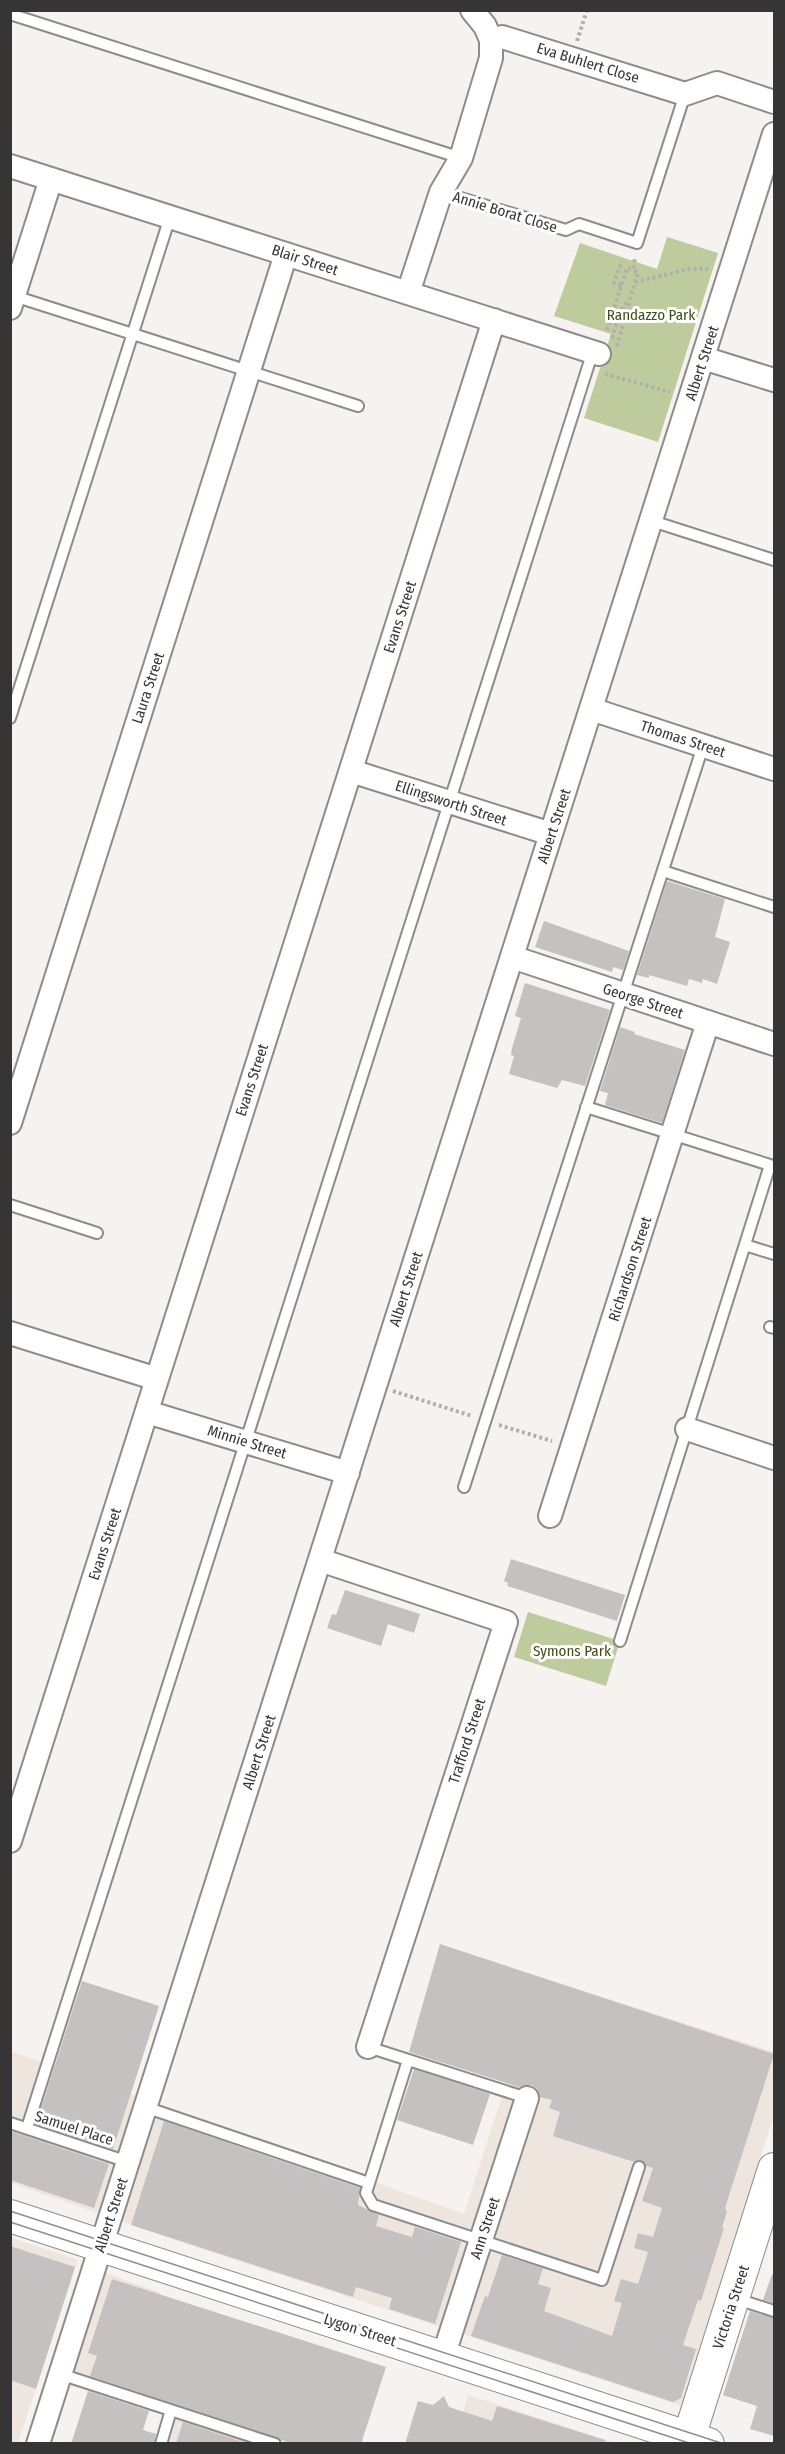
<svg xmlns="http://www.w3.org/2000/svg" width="785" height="2454" viewBox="0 0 785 2454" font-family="'Fira Sans Condensed',sans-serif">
<rect width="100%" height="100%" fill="#f5f2f0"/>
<path fill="#eee6de" d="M540 1977 774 2052V2114L682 2406 199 2248 11 2183 10 2051 464 2214Z
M11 2238 78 2260 18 2443 11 2444Z
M94 2269 159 2292 126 2396 60 2374Z
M468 2395 616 2443 453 2444Z
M172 2413 267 2444H162Z"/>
<path fill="#becc9d" d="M667 237 718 253 658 442 584 418 611 334 554 316 580 243 657 269Z
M528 1612 620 1641 606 1686 514 1657Z"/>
<path fill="#c4c1c0" d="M667 881 725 899 715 937 730 942 717 984 703 979 702 983 689 979 687 986 649 975V978L637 975Z
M544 921 629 951 623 970 613 967 612 972 535 947Z
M525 983 610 1010 585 1086 562 1080 557 1088 509 1074 514 1056 511 1055 512 1048 521 1018 515 1016Z
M620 1027 635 1032 634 1034 685 1050 662 1123 605 1105 608 1093 600 1091Z
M511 1559 625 1595 617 1621 507 1586 508 1583 504 1581Z
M345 1590 420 1614 414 1633 388 1624 381 1646 327 1628 332 1614 336 1615Z
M440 1944 774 2054 725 2208 727 2212 722 2227 724 2228 701 2301 698 2300 683 2345 696 2349 681 2398 673 2402 471 2336 485 2296 488 2297 502 2255 543 2268 538 2284 551 2288 544 2311 612 2336 622 2303 614 2301 621 2279 638 2284 648 2252 634 2248 638 2233 653 2237 662 2208 642 2201 653 2168 646 2166 641 2160 634 2162 553 2136 560 2112 549 2108 552 2100 540 2097 537 2089 532 2085H525L519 2087 409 2052Z
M82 1981 159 2006 113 2149 36 2124Z
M414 2069 490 2094 473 2145 397 2120Z
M164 2121 360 2188 358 2205 379 2215 376 2226 412 2237 415 2227 461 2242 435 2324 389 2309 392 2298 356 2287 353 2297 131 2225Z
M10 2131 109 2164 94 2208 10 2180Z
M10 2246 75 2267 36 2389 10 2380Z
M772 2274 774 2275V2303L763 2300Z
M112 2279 386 2367 361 2444H293L90 2376 97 2356 88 2353Z
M750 2311 774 2318V2436L750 2429 757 2406 723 2395Z
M88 2391 149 2411 143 2430 156 2434 154 2444H71Z
M444 2396 449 2407 492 2421 497 2406 605 2440 604 2444H405L418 2401 433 2405Z
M183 2422 249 2444H176Z"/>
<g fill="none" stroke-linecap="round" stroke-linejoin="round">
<defs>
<path id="lane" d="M10 14 461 158
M441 192 566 230 579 224 637 243 685 94
M14 296 358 406
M652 521 774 560
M10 718 170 217
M663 871 774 907
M586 1107 770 1165 620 1641
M10 1205 97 1233
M745 1245 774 1254
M770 1327 774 1328
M464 1487 703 746
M368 2047 527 2098
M408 2060 366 2193 373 2205 602 2280 639 2167
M145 2107 369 2183
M10 2123 128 2162
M27 2128 593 351
M737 2299 774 2311
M60 2374 275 2444
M161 2444 171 2410"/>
<path id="street" d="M491 40 502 37 685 94 717 83 774 102
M10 166 599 354
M408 293 441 192 461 158 491 58V40L485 26 472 10
M10 308 51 179
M703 358 774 380
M591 709 774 769
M351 771 551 834
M512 957 774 1044
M10 1123 286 254
M10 1333 157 1379
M147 1412 348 1473
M687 1429 774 1458
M550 1516 708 1022
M320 1560 506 1622 368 2047
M10 1841 494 320
M443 2357 527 2098
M38 2444 774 134"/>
<path id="secondary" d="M10 2216 708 2444
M689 2437 774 2169"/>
</defs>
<use href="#lane" stroke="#8e8c8a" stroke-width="14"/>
<use href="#street" stroke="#8e8c8a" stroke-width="26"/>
<use href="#secondary" stroke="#8e8c8a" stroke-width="34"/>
<path stroke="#b1afad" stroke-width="4" stroke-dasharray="3 3" stroke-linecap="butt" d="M577 41 587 10
M635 282 690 269H710
M621 285 614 283 622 261
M607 330 627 268 633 270
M612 338 619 315 628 300
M617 346 638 272 633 270 635 258
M605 374 670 392
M393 1391 472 1416
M499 1425 552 1441"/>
<use href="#lane" stroke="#fff" stroke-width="10"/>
<use href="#street" stroke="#fff" stroke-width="22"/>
<use href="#secondary" stroke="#fff" stroke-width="32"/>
<path stroke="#908e8d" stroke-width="1.5" d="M10 2211 724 2444
M10 2222 692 2444"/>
</g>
<g text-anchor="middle" stroke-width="6" stroke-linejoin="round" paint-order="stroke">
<g font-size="15" fill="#363535" stroke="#fff">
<text transform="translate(588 63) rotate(17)" y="5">Eva Buhlert Close</text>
<text transform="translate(505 212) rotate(17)" y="5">Annie Borat Close</text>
<text transform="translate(305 260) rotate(18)" y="5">Blair Street</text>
<text transform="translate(702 363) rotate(-72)" y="5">Albert Street</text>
<text transform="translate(400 617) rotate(-72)" y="5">Evans Street</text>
<text transform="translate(148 688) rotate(-72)" y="5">Laura Street</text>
<text transform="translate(683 739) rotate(18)" y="5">Thomas Street</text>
<text transform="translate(451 803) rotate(18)" y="5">Ellingsworth Street</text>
<text transform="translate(554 826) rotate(-72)" y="5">Albert Street</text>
<text transform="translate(643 1001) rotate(18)" y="5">George Street</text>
<text transform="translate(252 1080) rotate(-72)" y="5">Evans Street</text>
<text transform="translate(630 1269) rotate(-72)" y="5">Richardson Street</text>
<text transform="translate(406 1289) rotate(-72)" y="5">Albert Street</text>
<text transform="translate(247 1442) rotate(17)" y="5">Minnie Street</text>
<text transform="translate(105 1544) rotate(-72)" y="5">Evans Street</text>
<text transform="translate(467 1741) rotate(-72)" y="5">Trafford Street</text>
<text transform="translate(259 1752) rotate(-72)" y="5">Albert Street</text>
<text transform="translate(74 2128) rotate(18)" y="5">Samuel Place</text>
<text transform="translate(111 2215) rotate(-72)" y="5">Albert Street</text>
<text transform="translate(485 2228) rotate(-72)" y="5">Ann Street</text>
<text transform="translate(731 2307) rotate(-72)" y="5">Victoria Street</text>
<text transform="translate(360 2330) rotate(18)" y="5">Lygon Street</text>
</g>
<g font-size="15" fill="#3f4c16" stroke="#fff">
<text x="651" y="320">Randazzo Park</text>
<text x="572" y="1656">Symons Park</text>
</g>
</g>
<rect width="785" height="2454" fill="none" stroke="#363535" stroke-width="24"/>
</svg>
